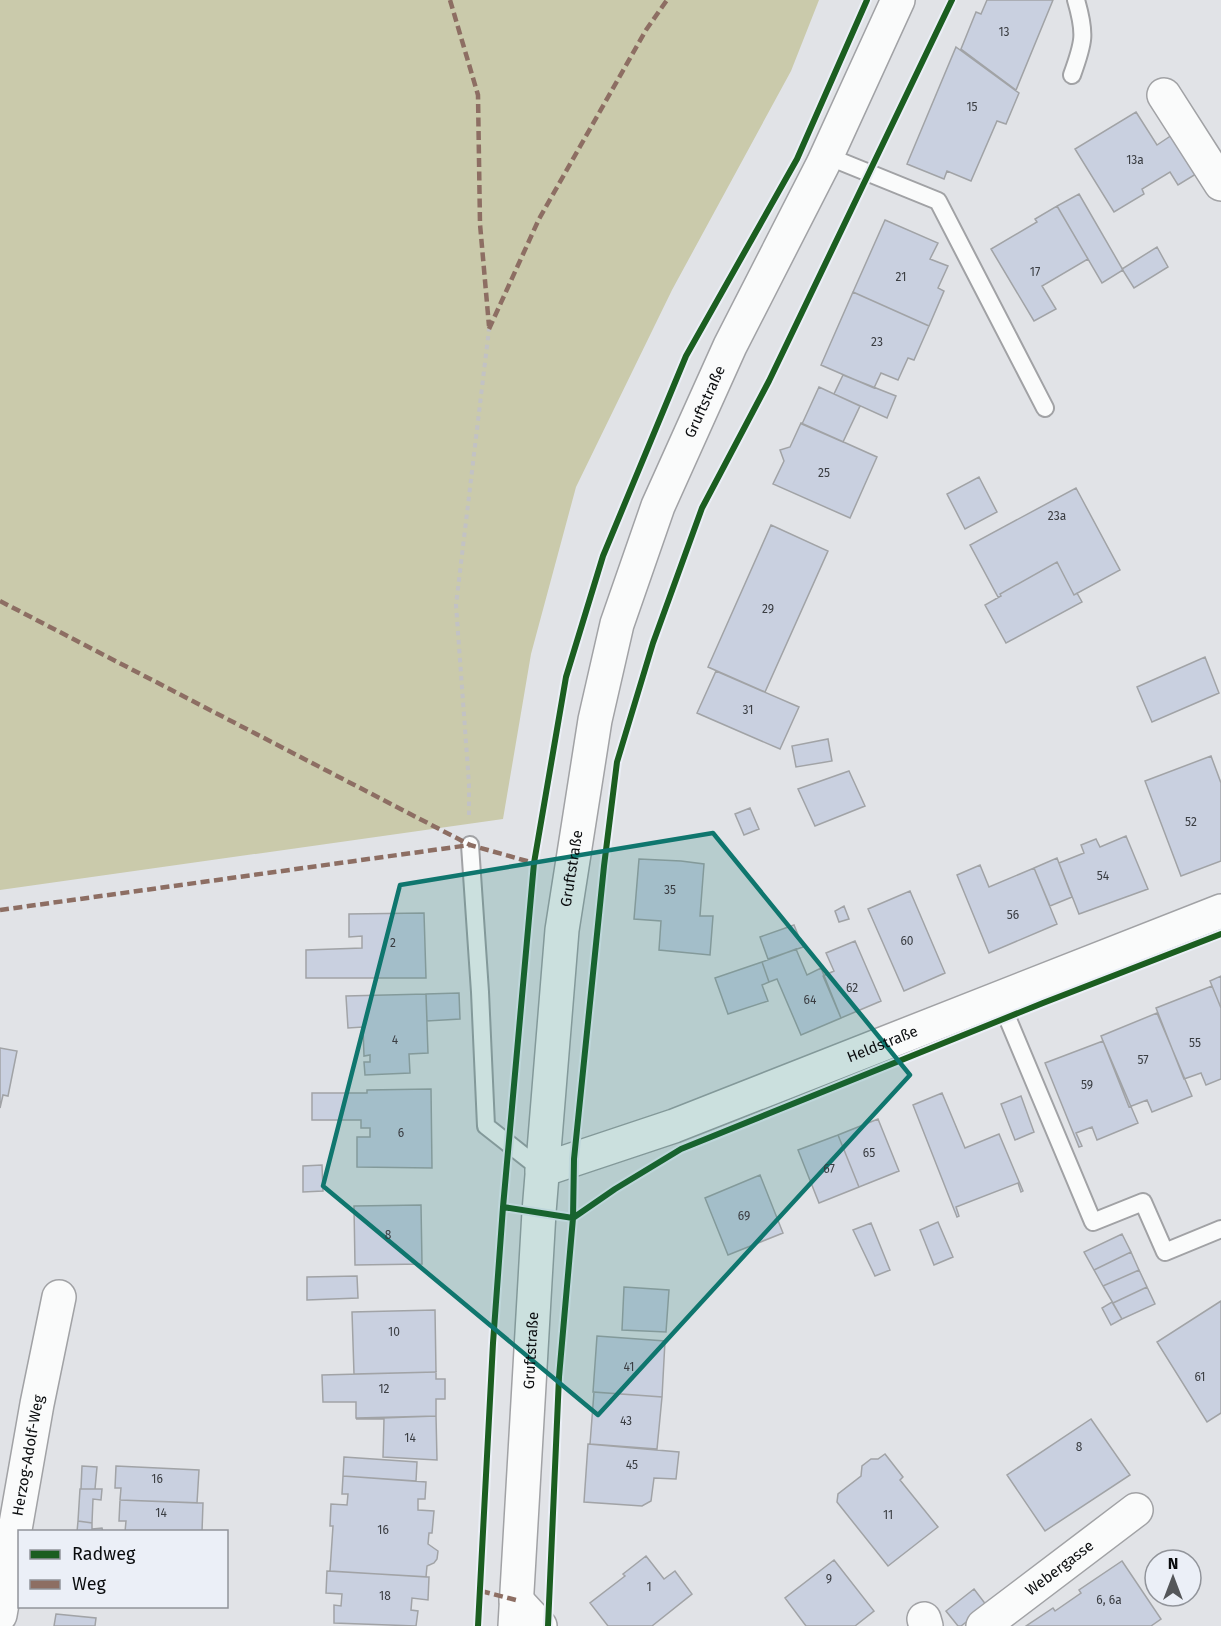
<svg xmlns="http://www.w3.org/2000/svg" width="1221" height="1626" viewBox="0 0 1221 1626" font-family="'Fira Sans',sans-serif">
<rect width="100%" height="100%" fill="#e1e3e7"/>
<path fill="#cacaab" d="M0 0H819L791 71 672 290 576 487 531 654 503 819 0 890Z"/>
<path fill="#c9d0e0" stroke="#a1a3a6" stroke-width="1.5" d="M987 0H1053L1016 90 961 49 976 12 981 14Z
M956 47 1019 93 1006 124 997 121 971 181 947 171 944 179 907 164Z
M1136 112 1157 145 1172 135 1196 174 1178 185 1170 172 1142 189 1144 194 1114 212 1075 149Z
M1079 194 1123 270 1102 283 1057 206Z
M1057 206 1088 259 1042 286 1056 309 1034 321 991 249 1037 222 1035 219Z
M885 220 938 243 930 259 948 266 938 288 944 291 929 326 853 292Z
M1157 247 1168 267 1134 288 1122 269Z
M853 292 929 326 914 360 908 358 898 380 881 373 874 388 821 365Z
M843 375 896 396 887 418 834 394Z
M819 387 860 406 843 442 802 424Z
M801 423 877 457 850 518 773 484 784 461 780 450 790 447Z
M979 477 997 512 965 529 947 494Z
M1076 488 1120 570 1074 595 1057 562 1000 594 1001 596 998 597 970 545Z
M771 525 828 551 765 692 708 667Z
M1057 562 1074 595 1077 593 1082 602 1006 643 985 605 1001 596 1000 594Z
M1205 657 1219 693 1152 722 1137 687Z
M716 671 799 707 780 749 697 713Z
M828 739 832 761 796 767 792 746Z
M1211 756 1221 783V861L1181 876 1145 781Z
M849 771 865 806 815 826 798 789Z
M750 808 759 829 744 835 735 814Z
M1126 836 1148 889 1079 914 1059 863 1084 853 1081 845 1096 839 1100 847Z
M1057 858 1072 897 1050 906 1034 868Z
M639 859 681 861 704 864 700 916H713L710 955 659 950 661 921 634 919Z
M980 865 989 887 1034 868 1057 924 989 953 957 875Z
M910 891 945 973 904 991 868 909Z
M844 906 849 919 839 922 835 911Z
M424 913 426 978H306V950L362 948V936L349 937V914Z
M794 925 803 947 768 959 760 937Z
M855 941 881 1001 841 1018 823 976 834 971 826 953Z
M796 949 807 975 821 968 841 1018 801 1035 777 979 769 982 762 962Z
M762 962 769 982 762 985 768 1001 728 1014 715 978Z
M1221 976V1008L1210 981Z
M1212 986 1221 1008V1079L1206 1085 1201 1073 1184 1079 1156 1008Z
M459 993 460 1019 427 1021 426 994Z
M426 994 428 1053 409 1054 410 1073 365 1075 364 1062H370V1055L364 1056 363 1027 348 1028 346 996Z
M1157 1013 1192 1096 1152 1112 1147 1100 1129 1107 1101 1036Z
M1103 1041 1138 1123 1097 1140 1092 1127 1076 1133 1082 1146 1079 1147 1045 1063Z
M0 1048 17 1051 8 1096 3 1095 0 1108Z
M431 1089 432 1168 357 1167V1137H370V1128H361V1120H312V1093H367V1090Z
M942 1093 965 1148 999 1134 1023 1191 1021 1192 1018 1183 956 1207 959 1216 957 1217 913 1105Z
M1021 1096 1034 1132 1015 1140 1001 1104Z
M878 1119 899 1171 859 1187 838 1135Z
M838 1135 859 1187 819 1203 798 1150Z
M322 1165 323 1191 303 1192V1166Z
M760 1175 783 1233 728 1255 705 1198Z
M421 1205 422 1264 355 1265 354 1206Z
M938 1222 953 1257 934 1265 920 1230Z
M871 1223 890 1270 875 1276 853 1230Z
M1122 1234 1131 1252 1094 1270 1084 1252Z
M1131 1252 1139 1270 1103 1286 1094 1270Z
M1139 1270 1147 1287 1113 1303 1103 1286Z
M357 1276 358 1298 307 1300V1277Z
M624 1287 669 1290 666 1332 622 1330Z
M1147 1287 1155 1304 1122 1319 1113 1303Z
M1221 1301V1413L1207 1422 1157 1342Z
M1112 1302 1122 1319 1111 1325 1102 1308Z
M435 1310 436 1372 354 1374 352 1312Z
M597 1336 665 1341 662 1397 593 1392Z
M436 1372V1379H445V1399H436V1416L356 1418V1402H323L322 1375Z
M594 1392 662 1397 657 1449 590 1444Z
M436 1416 437 1460 383 1457 384 1419H356Z
M1091 1419 1130 1475 1045 1531 1007 1475Z
M588 1444 679 1452 676 1479 654 1478 651 1501 642 1506 584 1502Z
M885 1454 903 1477 900 1480 938 1527 888 1566 837 1502 838 1494 861 1476 862 1466 871 1459H878Z
M344 1457 417 1462 416 1481 343 1476Z
M82 1466 97 1467 95 1489H81Z
M116 1466 199 1470 197 1503 120 1500 121 1488H115Z
M343 1476 426 1482 425 1499H418V1510L434 1511 432 1533H429L428 1544 438 1551 437 1559 434 1563 427 1566 426 1577 330 1571 333 1526H330L331 1504 347 1505 348 1494H342Z
M80 1489H102L101 1500 93 1499 92 1523 78 1521Z
M120 1500 203 1503 202 1532H125L126 1521H119Z
M78 1521 92 1523V1529L102 1528 103 1532H77Z
M646 1556 664 1579 675 1571 692 1594 652 1626H608L590 1603 625 1576 623 1574Z
M834 1560 874 1611 855 1626H806L785 1598Z
M1122 1561 1161 1619 1151 1626H1026L1053 1608 1055 1611 1081 1593 1079 1590Z
M327 1571 429 1577 428 1600 412 1598 411 1610 418 1611 416 1626 334 1623V1605L341 1606 342 1594 326 1593Z
M974 1589 987 1606 961 1626H958L946 1611Z
M56 1614 96 1618 95 1626H54Z"/>
<g fill="none" stroke-linecap="round" stroke-linejoin="round">
<defs>
<path id="service" d="M1072 75C1084 42 1086 34 1076 0
M827 156 938 201 1045 408
M470 845 480 992 486 1126 542 1170
M999 998 1093 1222 1143 1202 1165 1252 1221 1229"/>
<g id="minor">
<path d="M1164 95 1221 184"/>
<path id="s1" d="M542 1170 674 1126 1221 911"/>
<path d="M516 1600 540 1626"/>
<path id="s2" d="M0 1615 37 1404 59 1297"/>
<path d="M924 1619 926 1626"/>
<path id="s3" d="M983 1626 1136 1510"/>
</g>
<g id="secondary">
<path id="s4" d="M515 1626 539 1212 562 930 595 720 617 624 658 506 730 346 823 164 898 0"/>
</g>
</defs>
<use href="#service" stroke="#a1a2a5" stroke-width="20"/>
<use href="#minor" stroke="#a1a2a5" stroke-width="36"/>
<use href="#secondary" stroke="#a1a2a5" stroke-width="36"/>
<path stroke="#c2c2c4" stroke-width="4" stroke-dasharray="4.5 4.5" stroke-linecap="butt" d="M469 815V784L456 605 489 329"/>
<use href="#service" stroke="#fafbfb" stroke-width="16"/>
<use href="#minor" stroke="#fafbfb" stroke-width="33"/>
<use href="#secondary" stroke="#fafbfb" stroke-width="33"/>
<path stroke="#8d6e63" stroke-width="4.5" stroke-dasharray="9 4.5" stroke-linecap="butt" d="M450 0 478 95 480 224 489 326
M489 329 539 219 646 30 667 0
M0 601 470 845 534 863
M0 910 470 845
M481 1591 516 1600"/>
<defs>
<path id="cycleway" d="M503 1207 573 1218 615 1189 681 1149 1043 1003 1221 934
M478 1626 493 1343 503 1207 534 863 566 677 603 556 686 356 797 159 867 0
M548 1626 559 1377 573 1218 574 1159 604 866 617 762 653 643 702 508 769 381 952 0"/>
</defs>
<use href="#cycleway" stroke="#ebeff7" stroke-width="10"/>
<use href="#cycleway" stroke="#1b5e20" stroke-width="6"/>
</g>
<path fill="#0f766e" fill-opacity="0.2" stroke="#0f766e" stroke-width="4.5" stroke-linejoin="round" d="M713 833 910 1075 598 1415 323 1186 400 885Z"/>
<g text-anchor="middle" stroke-width="5" stroke-linejoin="round" paint-order="stroke">
<g font-size="12" fill="#3a3d42">
<text x="1004" y="36">13</text>
<text x="972" y="111">15</text>
<text x="1135" y="164">13a</text>
<text x="1035" y="276">17</text>
<text x="901" y="281">21</text>
<text x="877" y="346">23</text>
<text x="824" y="477">25</text>
<text x="1057" y="520">23a</text>
<text x="768" y="613">29</text>
<text x="748" y="714">31</text>
<text x="1191" y="826">52</text>
<text x="1103" y="880">54</text>
<text x="670" y="894">35</text>
<text x="1013" y="919">56</text>
<text x="907" y="945">60</text>
<text x="393" y="947">2</text>
<text x="852" y="992">62</text>
<text x="810" y="1004">64</text>
<text x="395" y="1044">4</text>
<text x="1195" y="1047">55</text>
<text x="1143" y="1064">57</text>
<text x="1087" y="1089">59</text>
<text x="401" y="1137">6</text>
<text x="869" y="1157">65</text>
<text x="829" y="1173">67</text>
<text x="744" y="1220">69</text>
<text x="388" y="1239">8</text>
<text x="394" y="1336">10</text>
<text x="629" y="1371">41</text>
<text x="1200" y="1381">61</text>
<text x="384" y="1393">12</text>
<text x="626" y="1425">43</text>
<text x="410" y="1442">14</text>
<text x="1079" y="1451">8</text>
<text x="632" y="1469">45</text>
<text x="157" y="1483">16</text>
<text x="161" y="1517">14</text>
<text x="888" y="1519">11</text>
<text x="383" y="1534">16</text>
<text x="829" y="1583">9</text>
<text x="649" y="1591">1</text>
<text x="385" y="1600">18</text>
<text x="1109" y="1604">6, 6a</text>
</g>
<g font-size="15" fill="#0a0c0e" stroke="#ebeff7">
<text dy="5" stroke="none"><textPath href="#s4" startOffset="1248">Gruftstraße</textPath></text>
<text dy="5" stroke="none"><textPath href="#s4" startOffset="760">Gruftstraße</textPath></text>
<text dy="5" stroke="none"><textPath href="#s1" startOffset="363">Heldstraße</textPath></text>
<text dy="5" stroke="none"><textPath href="#s4" startOffset="276">Gruftstraße</textPath></text>
<text dy="5" stroke="none"><textPath href="#s2" startOffset="162">Herzog-Adolf-Weg</textPath></text>
<text dy="5" stroke="none"><textPath href="#s3" startOffset="96">Webergasse</textPath></text>
</g>
</g>
<rect x="18" y="1530" width="210" height="78" fill="#ebeff7" stroke="#91949a" stroke-width="1.5"/>
<rect x="30" y="1550" width="30" height="9" fill="#1b5e20" stroke="#91949a" stroke-width="1.5"/>
<text x="72" y="1560" font-size="18" fill="#0a0c0e">Radweg</text>
<rect x="30" y="1580" width="30" height="9" fill="#8d6e63" stroke="#91949a" stroke-width="1.5"/>
<text x="72" y="1590" font-size="18" fill="#0a0c0e">Weg</text>
<g transform="translate(1173 1578)"><circle r="28" fill="#ebeff7" stroke="#91949a" stroke-width="1.5"/>
<path d="M0-4.5L10 22L0 15L-10 22Z" fill="#55575a"/>
<text y="-9" font-size="16" font-weight="bold" text-anchor="middle" fill="#0a0c0e">N</text>
</g>
</svg>
